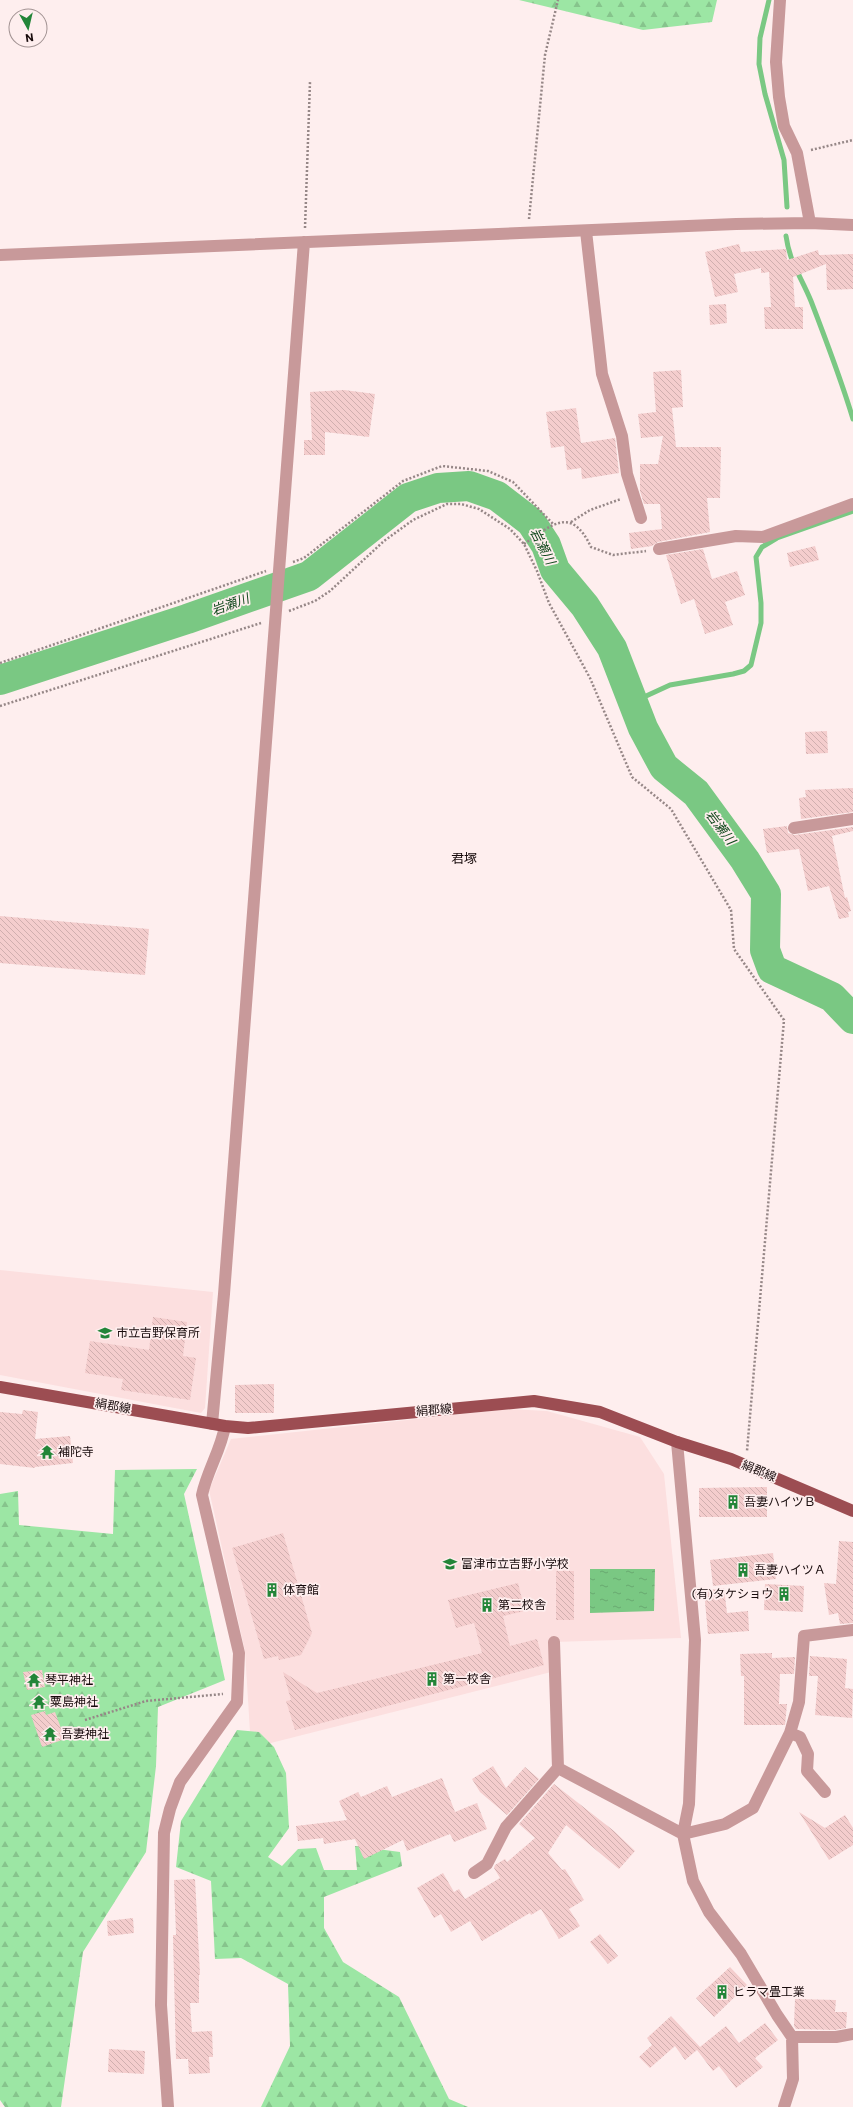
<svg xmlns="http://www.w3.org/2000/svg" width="853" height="2107" viewBox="0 0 853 2107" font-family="Commissioner,'Noto Sans JP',sans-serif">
<defs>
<pattern id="forest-firs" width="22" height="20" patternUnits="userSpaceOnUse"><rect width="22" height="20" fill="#9ce6a4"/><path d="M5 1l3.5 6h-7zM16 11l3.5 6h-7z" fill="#86c48c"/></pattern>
<pattern id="water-ripples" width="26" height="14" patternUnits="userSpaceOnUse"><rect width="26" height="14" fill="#7ac883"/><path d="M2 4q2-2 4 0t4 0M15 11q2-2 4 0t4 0" fill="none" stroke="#69aa70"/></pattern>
<pattern id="building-back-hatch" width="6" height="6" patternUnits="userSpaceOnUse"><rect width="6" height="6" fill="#f4cdcd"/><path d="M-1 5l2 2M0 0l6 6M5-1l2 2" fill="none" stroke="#d0afaf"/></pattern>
</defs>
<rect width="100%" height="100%" fill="#feeeee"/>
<path fill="#fcdfdf" d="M0 1270 213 1292 205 1408 201 1413 0 1375Z
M509 1409 547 1411 640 1437 664 1474 681 1638 554 1642 555 1671 251 1748 245 1651 209 1490 231 1439Z"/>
<path fill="url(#forest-firs)" d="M519 0H717L712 22 643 30Z
M197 1469 184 1494 225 1680 158 1707 156 1766 146 1852 83 1952 61 2107H5L0 2100V1494L18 1491 19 1525 113 1534 115 1470Z
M237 1730 259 1732 274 1747 286 1773 289 1828 268 1857 282 1866 298 1849 316 1848 324 1870H357L355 1846 400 1852 402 1866 324 1897V1928L343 1962 399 1997 449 2099 468 2107H261L290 2046 288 1984 241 1958 215 1959 211 1881 176 1867 181 1821Z"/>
<path fill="url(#water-ripples)" d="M590 1569H655L654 1611 590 1613Z"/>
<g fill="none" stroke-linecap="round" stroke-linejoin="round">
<path stroke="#7ac883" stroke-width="5" d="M769 0 760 38 759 64 765 94 784 160 787 207
M786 236C790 264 801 276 811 301 826 340 841 379 853 419
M633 702 670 685 733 674 744 671 751 665 761 623V603L756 557 762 547 777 538 853 511"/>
<path stroke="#7ac883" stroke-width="30" d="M0 680 187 619 309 576 408 498 438 488 469 486 497 496 531 522 546 545 555 570 585 606 612 648 643 728 664 767 696 793 745 860 766 894 765 950 772 969 832 997 853 1019"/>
</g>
<path fill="url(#building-back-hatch)" d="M739 244 741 252 786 249 787 260 818 250 819 255 853 254V289L827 290 826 264 793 277 795 307H803V329H765L764 307H771L769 272 761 273V268L734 274 738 292 715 297 705 252Z
M726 304 727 323 710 325 709 305Z
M681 370 683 407 672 408 676 447H721L720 498H707L710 532 658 542 652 546 631 549 629 533 662 529 660 504H644L640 491V464H658L663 436 641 438 638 414 656 412 653 372Z
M344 390 375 394 369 437 325 432V455H304V440H312L310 392Z
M576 408 581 443 615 438 619 473 582 479 581 468 567 470 564 446 551 448 546 412Z
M815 546 819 560 790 567 787 553Z
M703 549 712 579 737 571 745 595 725 602 733 625 705 634 694 599 681 604 666 555Z
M827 731 828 753 806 754 805 732Z
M853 788V812L801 819 799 798 806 797 805 790Z
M787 826 788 833 795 835 853 827V831L832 836 845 898 847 897 851 911 848 912 849 917 839 919 829 886 808 891 799 849 767 853 763 829Z
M0 916 149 929 145 975 0 963Z
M153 1317 187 1322 183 1356 196 1358 190 1400 121 1390 123 1379 85 1373 90 1341 149 1350Z
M274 1384V1413H235V1385Z
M23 1410 38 1412 35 1439 70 1436 73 1463 35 1467V1468L0 1464V1412L22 1414Z
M767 1487V1517H699V1488Z
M283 1533 312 1633 301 1655 279 1660 278 1656 264 1659 232 1548Z
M839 1541 853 1542V1623L840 1624 838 1613 829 1615 824 1583 836 1584Z
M773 1553 776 1579 713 1586 710 1560Z
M556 1571H574V1620H556Z
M518 1583 525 1611 503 1616 510 1646 537 1639 544 1665 295 1730 286 1701 291 1700 283 1672 317 1693 482 1653 474 1623 456 1628 448 1600Z
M765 1584 804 1586 803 1612 764 1610Z
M724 1588 727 1613 748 1611 749 1631 708 1634 704 1591Z
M772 1653V1658L795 1657 794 1674H780L779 1704H787L785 1725H744V1676H741L740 1654Z
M810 1656 847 1659 845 1688 853 1689 852 1718 815 1715 818 1676H809Z
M42 1670 45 1687 27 1690 23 1672Z
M45 1711 46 1715 55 1712 65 1739 42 1747 31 1715Z
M493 1766 506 1788 525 1767 539 1779 507 1815 480 1792 472 1779Z
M442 1778 455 1812 477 1803 487 1829 454 1842 450 1834 407 1851 403 1840 364 1859 355 1839 324 1844 323 1838 298 1841 296 1826 347 1820 339 1801 358 1792 361 1797 387 1786 392 1797Z
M554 1784 614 1831 635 1851 619 1869 566 1825 548 1853 562 1870 565 1869 584 1900 569 1909 580 1926 559 1939 541 1909 531 1915 530 1913 482 1941 470 1921 451 1932 441 1914 434 1918 417 1888 443 1873 454 1892 459 1889 465 1899 500 1878 494 1868 495 1865 505 1859 507 1862 535 1838 519 1824Z
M799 1812 825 1828 845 1815 853 1828V1845L829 1860Z
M195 1879 200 1975H199V2003H190L192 2032 212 2031 213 2057H209L210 2073 189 2074 188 2059H176L173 1935H176L174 1880Z
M133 1918 134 1933 108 1936 107 1921Z
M600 1934 618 1956 608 1964 590 1942Z
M730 1967 747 1985 714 2017 696 1998Z
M795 1999 836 2000 835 2012H847L846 2028 835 2030 796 2029 794 2026Z
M671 2016 700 2047 726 2026 739 2043 765 2023 778 2040 755 2058 763 2067 736 2088 719 2066 713 2071 697 2050 685 2060 675 2046 650 2068 639 2057 652 2045 647 2038Z
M109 2049 145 2051 144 2074 108 2072Z"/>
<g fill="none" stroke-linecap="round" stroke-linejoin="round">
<path stroke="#968787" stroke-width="2.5" stroke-dasharray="2 2" stroke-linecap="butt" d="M811 150 853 140
M529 219 545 55 558 0
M305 228 310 82
M571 522 590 510 621 499
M524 544C552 525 571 505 591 547L613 555 646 551
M293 562 304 558 403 481 442 466 488 471 513 482 554 525
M289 611 315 601 330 591 384 541 413 520 447 504H461L479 509 510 529 524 544 537 571 549 603 590 678 632 777 671 809 731 910 734 949 784 1020 747 1451
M0 663 266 571
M0 706 261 623
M85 1720 146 1701 223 1694"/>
<path stroke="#c8999a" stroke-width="12" d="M780 0 776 62 779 97 784 126 797 153 810 223
M586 231 602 374 622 436 627 474 641 518
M0 255 736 224 810 223 853 225
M659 549 736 536 763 537 853 504
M794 828 853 819
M212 1424 224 1294 304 242
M677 1442 695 1640 689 1804 683 1834 725 1824 753 1808 790 1733 799 1702 804 1636 853 1630
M554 1642 558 1768 683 1834 693 1881 709 1912 741 1954 777 2015 792 2037H836L853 2034
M790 1733 800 1737 808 1754 807 1771 825 1792
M474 1873 487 1864 506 1827 558 1768
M168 2107 161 2005 164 1833 170 1809 180 1782 237 1702 239 1653 202 1495C207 1471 221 1450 225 1426
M784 2107 793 2079 792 2037"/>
<path stroke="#9c4d52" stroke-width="12" d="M0 1387 225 1426 248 1428 534 1401 600 1412 677 1442 731 1459 853 1511"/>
</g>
<defs>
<symbol id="school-bare" viewBox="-9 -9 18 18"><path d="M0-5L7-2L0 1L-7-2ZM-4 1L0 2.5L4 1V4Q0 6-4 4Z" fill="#228538" stroke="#feeeee" stroke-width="2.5" paint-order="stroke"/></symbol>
<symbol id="temple-bare" viewBox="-9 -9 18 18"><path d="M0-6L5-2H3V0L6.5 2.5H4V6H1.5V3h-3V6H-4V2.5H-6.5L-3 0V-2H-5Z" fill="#228538" stroke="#feeeee" stroke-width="2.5" paint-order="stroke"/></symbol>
<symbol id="building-bare" viewBox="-9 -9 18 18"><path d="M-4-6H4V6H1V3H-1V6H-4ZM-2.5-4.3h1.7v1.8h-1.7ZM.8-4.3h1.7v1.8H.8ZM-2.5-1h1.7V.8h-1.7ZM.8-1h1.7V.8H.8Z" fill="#228538" stroke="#feeeee" stroke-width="2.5" paint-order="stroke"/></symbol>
</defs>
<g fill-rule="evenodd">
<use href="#school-bare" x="95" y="1323" width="20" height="20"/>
<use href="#temple-bare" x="37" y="1442" width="20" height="20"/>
<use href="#building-bare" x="723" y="1492" width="20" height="20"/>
<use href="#school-bare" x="440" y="1554" width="20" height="20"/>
<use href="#building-bare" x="733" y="1560" width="20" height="20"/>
<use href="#building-bare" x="262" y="1580" width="20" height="20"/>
<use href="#building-bare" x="774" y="1584" width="20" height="20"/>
<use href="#building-bare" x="477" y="1595" width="20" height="20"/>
<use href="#building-bare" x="422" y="1669" width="20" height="20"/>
<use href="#temple-bare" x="24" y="1670" width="20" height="20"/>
<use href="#temple-bare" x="29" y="1692" width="20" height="20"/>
<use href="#temple-bare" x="40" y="1724" width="20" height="20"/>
<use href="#building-bare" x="712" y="1982" width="20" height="20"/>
</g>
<g text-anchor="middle" stroke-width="3.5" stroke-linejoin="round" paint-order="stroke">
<g font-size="12" fill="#170a0b" stroke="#feeeee" text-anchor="start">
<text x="116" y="1337">市立吉野保育所</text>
<text x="58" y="1456">補陀寺</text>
<text x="744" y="1506">吾妻ハイツＢ</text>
<text x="461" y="1568">富津市立吉野小学校</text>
<text x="754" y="1574">吾妻ハイツＡ</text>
<text x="283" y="1594">体育館</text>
<text x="773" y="1598" text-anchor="end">(有)タケショウ</text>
<text x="498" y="1609">第二校舎</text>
<text x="443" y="1683">第一校舎</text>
<text x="45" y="1684">琴平神社</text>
<text x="50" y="1706">粟島神社</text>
<text x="61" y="1738">吾妻神社</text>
<text x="733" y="1996">ヒラマ畳工業</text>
</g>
<g font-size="12" fill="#170a0b" stroke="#feeeee">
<text transform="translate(113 1406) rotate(10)" y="4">絹郡線</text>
<text transform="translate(434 1410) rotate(-5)" y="4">絹郡線</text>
<text transform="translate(759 1471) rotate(23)" y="4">絹郡線</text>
</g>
<g font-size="13" font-style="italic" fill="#134a1e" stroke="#feeeee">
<text transform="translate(543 546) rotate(63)" y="5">岩瀬川</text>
<text transform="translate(230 604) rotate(-20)" y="5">岩瀬川</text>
<text transform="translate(721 827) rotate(53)" y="5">岩瀬川</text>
</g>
<g font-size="13" fill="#170a0b" stroke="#feeeee">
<text x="464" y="863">君塚</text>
</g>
</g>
<g transform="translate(28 28) rotate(172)"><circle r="19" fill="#feeeee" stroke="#a29393"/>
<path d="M0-3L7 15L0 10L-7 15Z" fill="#228538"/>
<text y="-6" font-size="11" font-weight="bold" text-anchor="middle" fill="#170a0b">N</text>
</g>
</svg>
